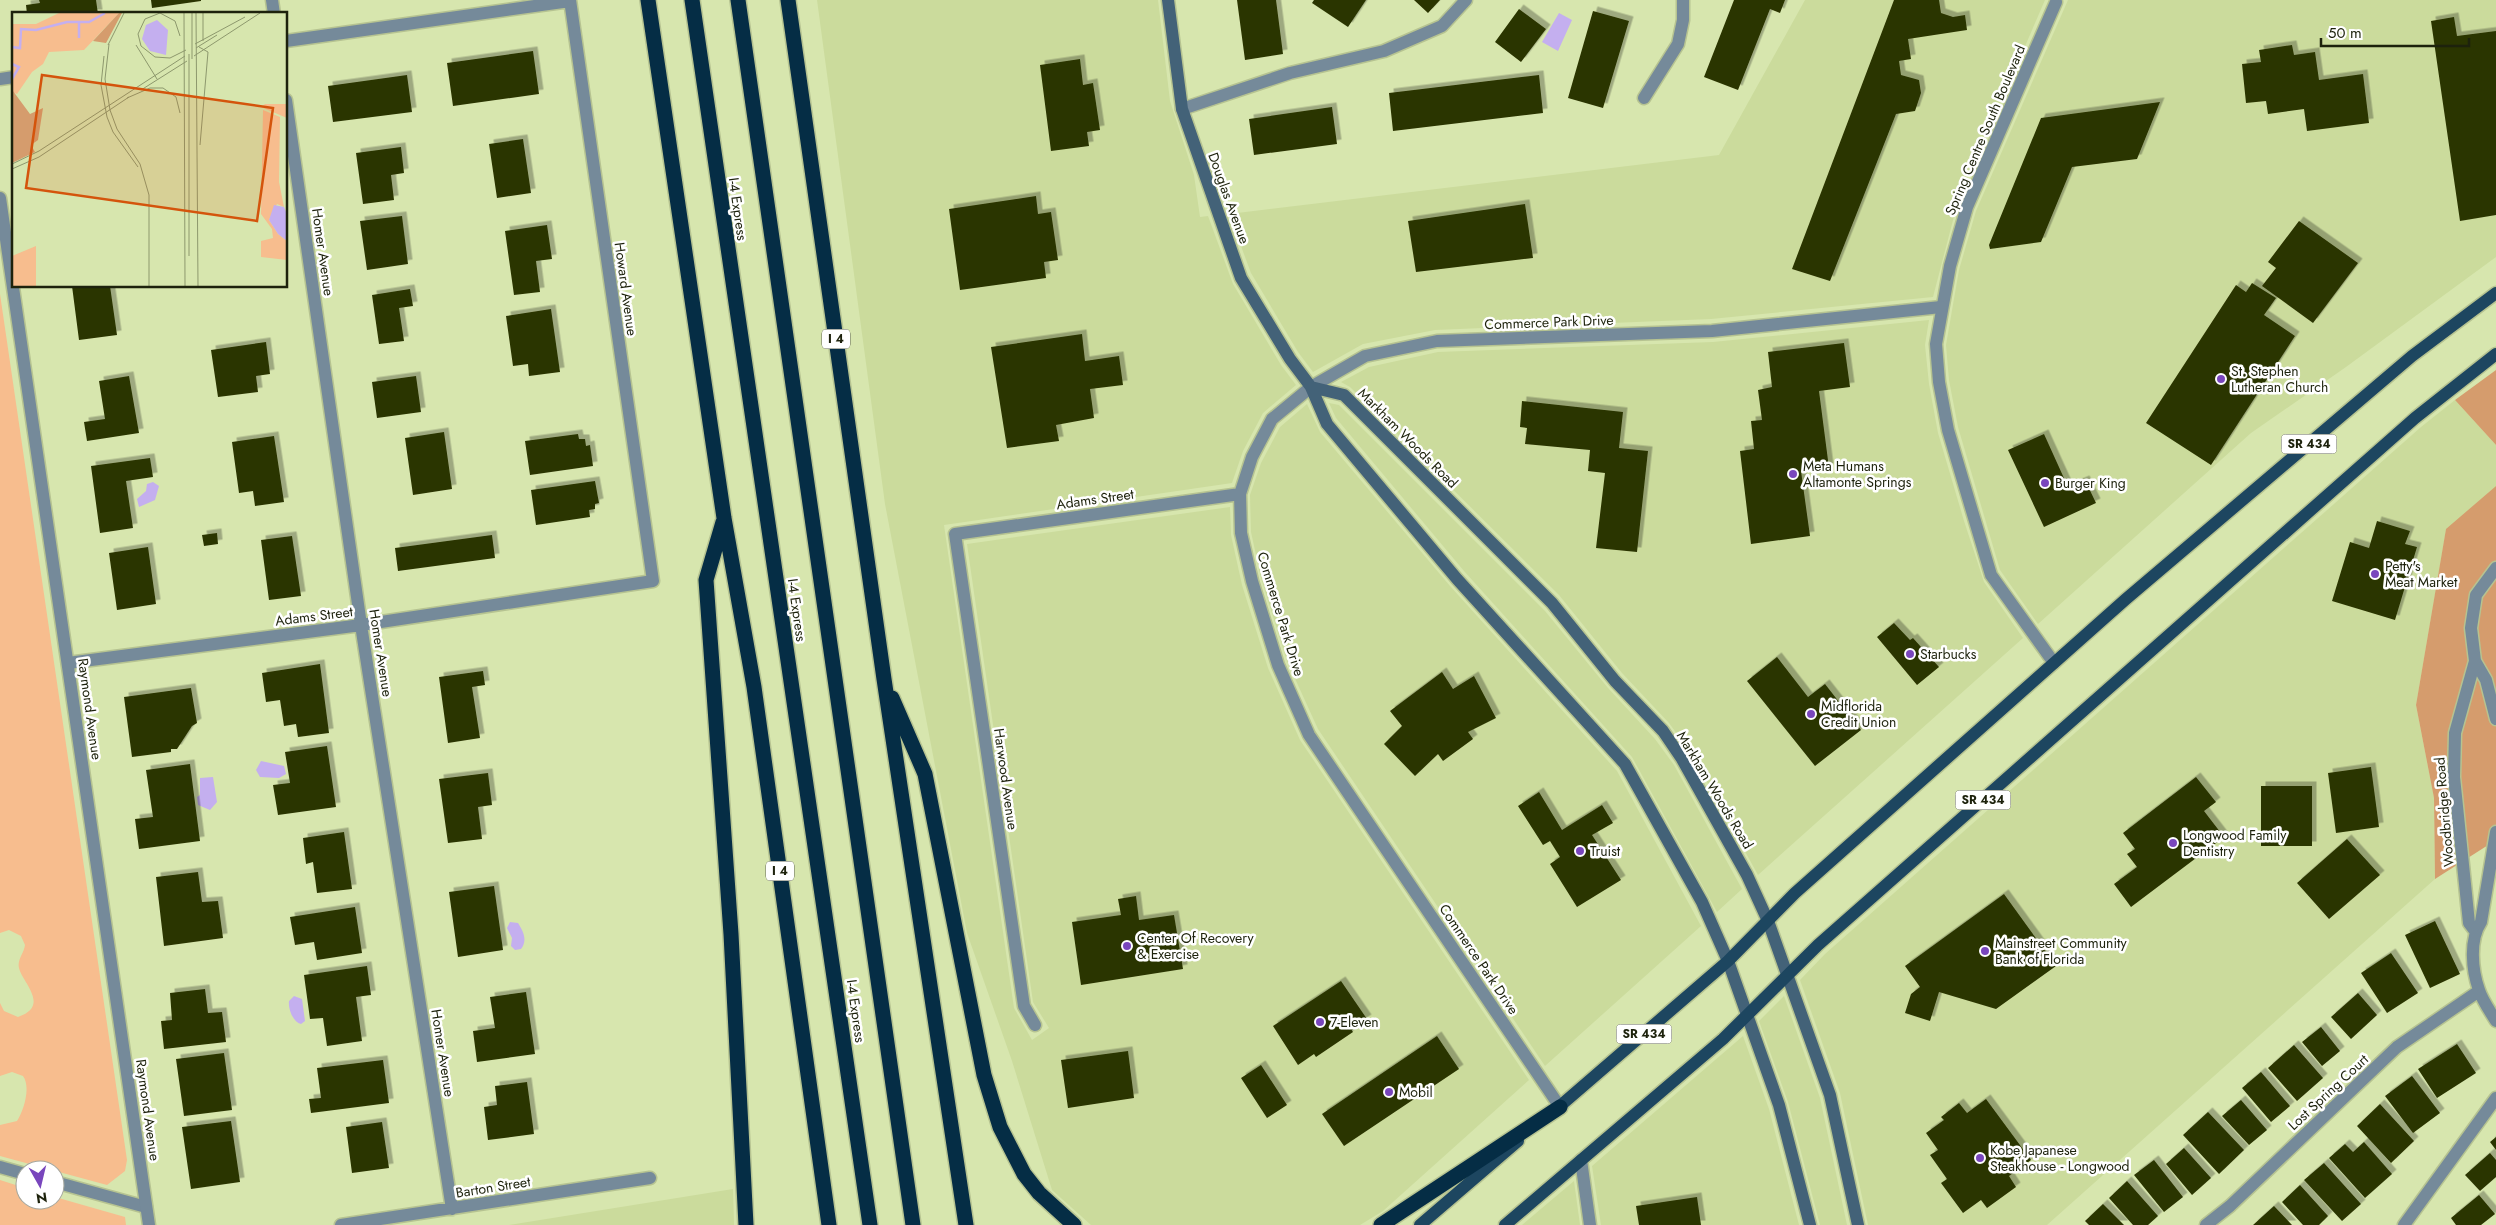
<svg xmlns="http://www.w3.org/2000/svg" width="2496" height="1225" viewBox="0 0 2496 1225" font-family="Jost,sans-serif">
<defs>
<filter id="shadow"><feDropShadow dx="4.5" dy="-4.5" stdDeviation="0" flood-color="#0004"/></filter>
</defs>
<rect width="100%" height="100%" fill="#d7e6ae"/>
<path fill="#cbdb9c" d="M817 0H1158L1170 101 1194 175 1200 217 1208 216 1233 284 1281 365 1296 385 1263 413 1243 451 1232 483 944 525 1014 1008 1032 1040 1049 1028 1033 1002 967 544 1230 507 1231 535 1242 585 1268 668 1300 740 1529 1080 1383 1211 1360 1225H1091L1052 1190 1012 1061 967 933 885 504Z
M1805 0H2045L1958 201 1933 297 1711 319 1435 330 1363 344 1313 372 1298 352 1251 273 1229 214 1719 155Z
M2068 0H2496V257L2346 367 2251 433 2038 624 2000 570 1958 427 1949 380 1946 345 1959 270 1976 211Z
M1929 320 1925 345 1929 384 1938 433 1964 521 1984 582 2023 638 1758 875 1691 753 1669 723 1622 673 1559 595 1350 387 1341 382 1369 367 1438 352 1713 342Z
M2455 400 2496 445V486L2446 530 2416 705 2434 798 2435 879 2047 1225H1868L1840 1093 1800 980 1825 954 2421 427Z
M1329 403 1339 405 1545 611 1608 688 1655 739 1674 765 1742 889 1717 912 1632 757 1464 571 1336 418Z
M1307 404 1320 432 1450 586 1617 771 1701 926 1545 1066 1318 729 1287 661 1261 578 1251 532 1250 495 1261 463 1280 427Z
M1784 996 1820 1098 1847 1225H1820L1788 1102 1759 1021Z
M1743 1036 1769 1109 1799 1225H1601L1592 1166Z
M1574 1181 1580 1225H1522Z
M733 1189 734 1225H509Z"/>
<path fill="#f7bd8e" d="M0 294 127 1160 125 1171 107 1185 0 1156V1125L17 1121C24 1110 31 1087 23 1076L12 1072 0 1076V1003L4 1011 18 1017C51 1006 22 982 19 968 17 960 24 953 25 945L21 936 9 930 0 933Z
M0 1180 25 1188V1200H55V1197L125 1217 126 1225H0Z"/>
<path fill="#d59c6d" d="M2496 370V445L2455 400Z
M2496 486V840L2435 879 2434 798 2416 705 2446 529Z"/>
<path fill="#c4afef" d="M1559 13 1572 20 1558 51 1542 42Z
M153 482 159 486 155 500 139 507 137 499 146 491 147 484Z
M261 761 284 766 286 774 279 778 260 777 256 770Z
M213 777 217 802 210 810 198 805 197 797 200 795V778Z
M510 922 518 923C523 931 528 940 521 949L515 950 511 946 512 938 507 928Z
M294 996 302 999 305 1021 301 1024C293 1022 288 1009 289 1001Z"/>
<path fill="#2b3400" filter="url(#shadow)" d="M39 0H96L98 14H27L26 5 40 3Z
M151 0H201V1L152 8Z
M1237 0H1276L1283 54 1245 60Z
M1314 0H1366L1348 27 1312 3Z
M1414 0H1440L1428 13Z
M1734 0H1785L1780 13 1770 9 1738 90 1704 77Z
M1894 0H1939L1941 13 1953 17 1965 15 1967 30 1908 39 1911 59 1899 61 1901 75 1919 80 1921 93 1915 111 1896 114 1830 281 1792 269Z
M1519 9 1546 29 1521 62 1495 42Z
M1593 11 1629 21 1603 108 1568 98Z
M2454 17 2457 36 2496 31V215L2460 221 2431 21Z
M2292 45 2294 55 2315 52 2319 80 2363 74 2369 123 2307 131 2304 109 2268 114 2266 101 2246 103 2242 64 2261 62 2259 50Z
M533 51 539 94 453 106 447 63Z
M1080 59 1083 85 1093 83 1100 130 1087 132 1089 146 1051 151 1040 65Z
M407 75 412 112 333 122 328 86Z
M1539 75 1543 113 1393 131 1389 93Z
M2160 102 2137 159 2072 167 2041 242 1990 249 1989 245 2041 118Z
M1332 107 1337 144 1254 155 1249 119Z
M523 139 531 193 497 198 489 144Z
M401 147 404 173 391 175 394 200 363 204 356 153Z
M1036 196 1038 214 1051 212 1058 260 1044 262 1046 278 960 290 949 209Z
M1525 204 1533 258 1416 272 1408 221Z
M402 216 408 264 367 270 360 221Z
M2299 221 2358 263 2313 323 2262 286 2276 268 2268 262Z
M547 225 552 259 536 261 540 292 514 295 505 231Z
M2252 283 2276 298 2264 315 2295 336 2211 465 2146 423 2236 285 2246 292Z
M72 286H110L117 335 79 340Z
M410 289 413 306 399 308 404 341 379 344 372 295Z
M551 309 560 372 529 376 528 364 513 366 506 316Z
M1082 334 1085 361 1119 356 1123 385 1090 389 1094 418 1056 425 1059 441 1007 448 991 347Z
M266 342 270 374 256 376 258 392 218 397 211 350Z
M1844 343 1850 387 1819 391 1829 468 1801 471 1810 536 1751 544 1740 451 1754 449 1751 421 1762 420 1758 390 1772 387 1768 352Z
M129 376 139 433 87 441 84 422 105 419 99 381Z
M416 376 421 412 377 418 372 382Z
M1522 401 1623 412 1619 448 1648 451 1637 552 1596 548 1605 473 1588 471 1590 450 1525 444 1527 428 1520 427Z
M444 432 452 489 413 495 405 438Z
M578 434 579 439H585L586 446 590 445 593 466 530 475 525 441Z
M2044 434 2068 487 2085 480 2096 503 2044 527 2008 450Z
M274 436 284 502 255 506 253 491 239 493 232 442Z
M150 458 153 477 126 481 133 528 100 533 91 466Z
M595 481 599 503 595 504V509L589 510 590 517 536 525 531 490Z
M2377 521 2410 531 2405 544 2417 547 2395 620 2332 601 2350 542 2369 548Z
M217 533 218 544 204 546 202 535Z
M492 535 495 558 398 571 395 548Z
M292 536 301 596 269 600 261 540Z
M148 547 156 604 117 610 109 553Z
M1894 623 1910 640 1913 638 1939 667 1917 685 1877 637Z
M1777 657 1808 697 1825 684 1861 730 1815 766 1747 681Z
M320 664 329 733 298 737 296 724 284 726 280 700 266 702 262 673Z
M483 671 485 685 472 687 480 738 448 743 439 677Z
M1442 672 1453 689 1474 676 1496 718 1468 732 1473 739 1443 761 1438 754 1415 776 1384 744 1402 726 1390 711Z
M191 688 197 723 192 726 177 749H171V752L132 757 124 697Z
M327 746 336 807 278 815 273 785 290 783 285 752Z
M190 764 200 841 139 849 135 819 153 817 146 770Z
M2371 767 2379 827 2336 833 2328 773Z
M488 773 492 805 478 807 482 839 448 843 439 779Z
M2196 777 2216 802 2204 811 2224 837 2131 907 2114 884 2137 867 2127 854 2135 849 2123 833Z
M2261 786H2312V846H2261Z
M1539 792 1562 830 1602 805 1613 823 1592 835 1621 880 1577 907 1550 864 1560 857 1550 841 1543 845 1518 806Z
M344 832 352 889 317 893 313 862 306 864 303 838Z
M2347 839 2380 875 2329 919 2297 883Z
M198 872 202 902 218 901 223 938 164 946 156 877Z
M494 886 503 950 458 957 449 892Z
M2004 894 2056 966 1996 1009 1939 992 1930 1021 1905 1013 1911 994 1920 987 1905 966Z
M1136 896 1139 920 1174 915 1183 969 1081 985 1072 922 1121 915 1118 899Z
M355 907 362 953 317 960 314 942 295 945 290 917Z
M2435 921 2460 974 2430 988 2405 935Z
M2391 953 2418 993 2387 1013 2361 973Z
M367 966 371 995 356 997 362 1041 327 1046 323 1018 310 1019 304 975Z
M1341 981 1367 1019 1351 1029 1353 1032 1316 1057 1314 1054 1298 1065 1273 1026Z
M205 989 208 1013 222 1012 226 1042 164 1049 161 1021 172 1020 170 993Z
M526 992 535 1054 477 1062 473 1031 495 1028 490 997Z
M2358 993 2377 1015 2351 1039 2331 1017Z
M2321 1027 2340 1051 2322 1066 2302 1042Z
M1437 1036 1459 1069 1344 1146 1322 1114Z
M2457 1044 2476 1073 2437 1098 2418 1069Z
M2294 1045 2323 1078 2297 1101 2268 1068Z
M1128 1051 1134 1098 1068 1108 1061 1060Z
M224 1053 232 1110 184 1116 176 1059Z
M383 1060 389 1103 311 1113 309 1099 321 1098 317 1068Z
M1261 1065 1287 1105 1267 1118 1241 1078Z
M2261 1072 2290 1106 2271 1122 2242 1088Z
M2412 1076 2440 1113 2413 1133 2385 1096Z
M527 1082 534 1134 488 1140 484 1107 497 1105 495 1086Z
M1986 1099 2031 1160 2009 1176 2016 1187 1987 1208 1981 1200 1963 1213 1941 1183 1947 1179 1930 1155 1938 1150 1926 1133 1944 1120 1941 1117 1959 1103 1967 1113Z
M2241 1100 2267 1130 2249 1145 2222 1116Z
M2380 1104 2414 1141 2391 1163 2357 1126Z
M2208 1112 2244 1150 2219 1174 2183 1135Z
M231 1121 240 1182 191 1189 182 1127Z
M382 1122 389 1168 352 1173 346 1127Z
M2496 1137V1150L2490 1142Z
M2364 1142 2392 1174 2365 1198 2329 1158 2345 1144 2353 1152Z
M2184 1148 2211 1178 2192 1195 2166 1164Z
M2490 1153 2496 1160V1177L2480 1191 2465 1175Z
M2154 1160 2183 1197 2164 1212 2134 1175Z
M2324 1163 2361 1204 2342 1221 2304 1180Z
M2127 1181 2158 1216 2148 1225H2133L2109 1198Z
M2300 1185 2328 1216 2319 1225H2303L2282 1202Z
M2479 1195 2495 1214 2481 1225H2456L2451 1218Z
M1697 1197 1701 1225H1639L1636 1206Z
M2103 1204 2124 1225H2089L2085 1221Z
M2274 1206 2292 1225H2253Z"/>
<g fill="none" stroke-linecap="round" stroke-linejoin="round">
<defs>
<path id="minor" d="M272 0 274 14
M286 41 570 1
M0 79 14 77
M1644 98 1678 44 1683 20V0
M286 100 361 625 452 1209
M1182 109 1290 73 1384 51 1442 26 1466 0
M1311 387 1272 419 1252 457 1240 494 1241 533 1252 581 1278 665 1309 735 1560 1107
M2475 661 2486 680 2496 719
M68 663 361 625 653 581 570 0
M2054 663 1991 575 1948 430 1939 382 1936 344 1950 266 1967 207 2056 2
M2496 832 2481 922C2469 940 2472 970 2479 990 2482 1000 2490 1011 2496 1021
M2475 931 2469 923 2454 777 2455 733 2475 661 2471 628 2476 595 2496 568
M1035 1025 1024 1006 955 534 1240 494
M1581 1160 1590 1225
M0 1167 25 1174
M55 1182 146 1207
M341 1225 650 1178
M2206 1225 2230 1206 2397 1047 2479 991
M2404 1225 2496 1098"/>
<path id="tertiary" d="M0 198 149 1225
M1311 387 1365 356 1437 341 1712 331 1941 307"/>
<path id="secondary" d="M1168 0 1182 109 1241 278 1290 359 1311 387 1327 424 1457 579 1625 764 1702 902 1728 961 1779 1105 1810 1225
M1311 387 1344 395 1552 603 1615 681 1663 731 1682 759 1747 875 1768 921 1830 1095 1858 1225"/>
<path id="primary" d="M1553 1112 1728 961 1795 893 2126 599 2412 356 2496 293
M1420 1225 1518 1141
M1505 1225 1723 1039 1818 945 2415 418 2496 354"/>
<path id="motorway" d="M648 0 724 518 754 687 829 1225
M692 0 870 1225
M738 0 913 1225
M788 0 884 679 966 1225
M723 522 706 580 731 934 746 1225
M892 698 925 774 984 1075 1000 1127 1024 1174 1039 1193 1074 1225
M1381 1225 1560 1107"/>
</defs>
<use href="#minor" stroke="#b6c391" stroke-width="15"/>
<use href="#tertiary" stroke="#b6c391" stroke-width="15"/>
<use href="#secondary" stroke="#b6c391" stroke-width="15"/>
<use href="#primary" stroke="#b6c391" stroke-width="15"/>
<use href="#motorway" stroke="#b6c391" stroke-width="18"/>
<use href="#minor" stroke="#758a9a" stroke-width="12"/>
<use href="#tertiary" stroke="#758a9a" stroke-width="12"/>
<use href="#secondary" stroke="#436278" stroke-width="12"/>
<use href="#primary" stroke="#1d4660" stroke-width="12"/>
<use href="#motorway" stroke="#052d45" stroke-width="15"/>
</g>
<g fill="#7946bd" stroke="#fff" stroke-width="2">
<circle cx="2221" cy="379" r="5"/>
<circle cx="1793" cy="474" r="5"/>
<circle cx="2045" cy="483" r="5"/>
<circle cx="2375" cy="574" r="5"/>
<circle cx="1910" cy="654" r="5"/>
<circle cx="1811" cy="714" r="5"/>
<circle cx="2173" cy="843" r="5"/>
<circle cx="1580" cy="851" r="5"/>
<circle cx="1127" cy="946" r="5"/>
<circle cx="1985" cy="951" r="5"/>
<circle cx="1320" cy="1022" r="5"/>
<circle cx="1389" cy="1092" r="5"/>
<circle cx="1980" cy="1158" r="5"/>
</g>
<g text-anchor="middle" stroke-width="5" stroke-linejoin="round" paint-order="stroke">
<g fill="#fff" stroke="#616455" stroke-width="1">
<rect x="822" y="329.5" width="28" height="19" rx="4"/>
<rect x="2281.5" y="434.5" width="55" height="19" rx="4"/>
<rect x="1955.5" y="790.5" width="55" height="19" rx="4"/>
<rect x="766" y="861.5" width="28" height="19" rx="4"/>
<rect x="1616.5" y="1024.5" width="55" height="19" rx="4"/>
</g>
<g font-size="12" font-weight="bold" fill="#1d220c">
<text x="836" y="343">I 4</text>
<text x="2309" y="448">SR 434</text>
<text x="1983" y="804">SR 434</text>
<text x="780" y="875">I 4</text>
<text x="1644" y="1038">SR 434</text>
</g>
<g font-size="14" fill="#1d220c" stroke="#fff">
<text transform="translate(1985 130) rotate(-67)" y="5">Spring Centre South Boulevard</text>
<text transform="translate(1229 198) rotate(70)" y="5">Douglas Avenue</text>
<text transform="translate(738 209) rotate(82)" y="5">I-4 Express</text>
<text transform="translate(323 252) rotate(82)" y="5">Homer Avenue</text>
<text transform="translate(626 289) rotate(82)" y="5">Howard Avenue</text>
<text transform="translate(1549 322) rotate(-2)" y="5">Commerce Park Drive</text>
<text transform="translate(1408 438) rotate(45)" y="5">Markham Woods Road</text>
<text transform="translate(1095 499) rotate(-8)" y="5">Adams Street</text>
<text transform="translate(797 610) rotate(82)" y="5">I-4 Express</text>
<text transform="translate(1281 614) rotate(73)" y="5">Commerce Park Drive</text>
<text transform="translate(314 616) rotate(-7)" y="5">Adams Street</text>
<text transform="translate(381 653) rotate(81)" y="5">Homer Avenue</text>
<text transform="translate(90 709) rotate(82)" y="5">Raymond Avenue</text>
<text transform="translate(1006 779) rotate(82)" y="5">Harwood Avenue</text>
<text transform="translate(1715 790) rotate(59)" y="5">Markham Woods Road</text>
<text transform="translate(2444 812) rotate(-95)" y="5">Woodbridge Road</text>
<text transform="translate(1479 959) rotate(56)" y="5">Commerce Park Drive</text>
<text transform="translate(856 1011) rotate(82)" y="5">I-4 Express</text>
<text transform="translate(443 1053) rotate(81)" y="5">Homer Avenue</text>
<text transform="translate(2328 1092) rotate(-43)" y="5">Lost Spring Court</text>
<text transform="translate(148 1110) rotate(82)" y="5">Raymond Avenue</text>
<text transform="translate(493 1187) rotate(-9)" y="5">Barton Street</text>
</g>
<g font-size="14" fill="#1d220c" stroke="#fff" text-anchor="start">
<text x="2231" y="376">St. Stephen<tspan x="2231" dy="16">Lutheran Church</tspan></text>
<text x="1803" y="471">Meta Humans<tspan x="1803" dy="16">Altamonte Springs</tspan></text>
<text x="2055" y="488">Burger King</text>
<text x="2385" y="571">Petty's<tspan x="2385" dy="16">Meat Market</tspan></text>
<text x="1920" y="659">Starbucks</text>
<text x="1821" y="711">Midflorida<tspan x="1821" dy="16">Credit Union</tspan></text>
<text x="2183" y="840">Longwood Family<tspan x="2183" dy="16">Dentistry</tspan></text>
<text x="1590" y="856">Truist</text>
<text x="1137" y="943">Center Of Recovery<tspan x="1137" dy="16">&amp; Exercise</tspan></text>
<text x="1995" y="948">Mainstreet Community<tspan x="1995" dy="16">Bank of Florida</tspan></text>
<text x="1330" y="1027">7-Eleven</text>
<text x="1399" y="1097">Mobil</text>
<text x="1990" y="1155">Kobe Japanese<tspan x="1990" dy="16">Steakhouse - Longwood</tspan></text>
</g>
</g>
<g transform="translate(12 12)">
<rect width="275" height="275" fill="#d7e6ae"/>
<path d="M47 1H107L72 38 37 40 31 52 20 60 5 82 0 80V12H24ZM253 92H275V106L249 95ZM251 98 268 105 267 170 272 195 265 192 257 208 266 222 275 229V248L249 245V229L261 226 260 217 249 202ZM24 234V274H0V244Z" fill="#f7bd8e"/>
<path d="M107 1H110L94 31 81 29ZM1 79 18 102 31 96 26 128 19 133 23 140 0 151Z" fill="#d59c6d"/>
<path d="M145 8 156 18 154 43 138 39 130 27 134 13ZM262 193 272 195 275 202V229L266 222 257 208Z" fill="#c4afef"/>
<path fill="none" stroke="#c4afef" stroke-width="2.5" d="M67 26V10M0 35 8 36 9 17 24 18 55 10H77L93 1M0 52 7 55 0 67"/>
<path fill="none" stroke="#8d986d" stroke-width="1" d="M172 1 173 274M180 1V47M184 1 186 274M168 24 163 9 148 1 133 7 126 22 129 34 143 45 158 46 174 38M191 29V1M97 32 93 67 98 98 105 117 128 152 137 183V274M183 32 233 5M96 33 112 1M124 33 145 67M187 35 196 40 188 133M184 36 205 23M177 42V244M92 44 89 73 95 105 101 120 126 155M182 44 248 1M129 78 175 49M115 86 138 76H151L164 85 168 101M0 152 27 139 173 44M0 157 27 145 117 85"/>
<path fill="#d4540c" fill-opacity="0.15" stroke="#d4540c" stroke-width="2.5" d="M30 63 261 96 245 209 14 176Z"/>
<rect width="275" height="275" fill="none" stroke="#1d220c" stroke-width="2.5"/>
</g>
<g transform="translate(40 1185) rotate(172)"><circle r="24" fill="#ffffff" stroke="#a5a79e"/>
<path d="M0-4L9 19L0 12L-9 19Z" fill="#7946bd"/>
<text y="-8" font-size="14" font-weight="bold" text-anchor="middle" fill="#1d220c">N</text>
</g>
<path d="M2321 38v8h148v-8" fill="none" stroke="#1d220c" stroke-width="2.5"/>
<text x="2328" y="38" font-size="15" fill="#1d220c" stroke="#ffffff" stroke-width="4" paint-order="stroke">50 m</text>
</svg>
